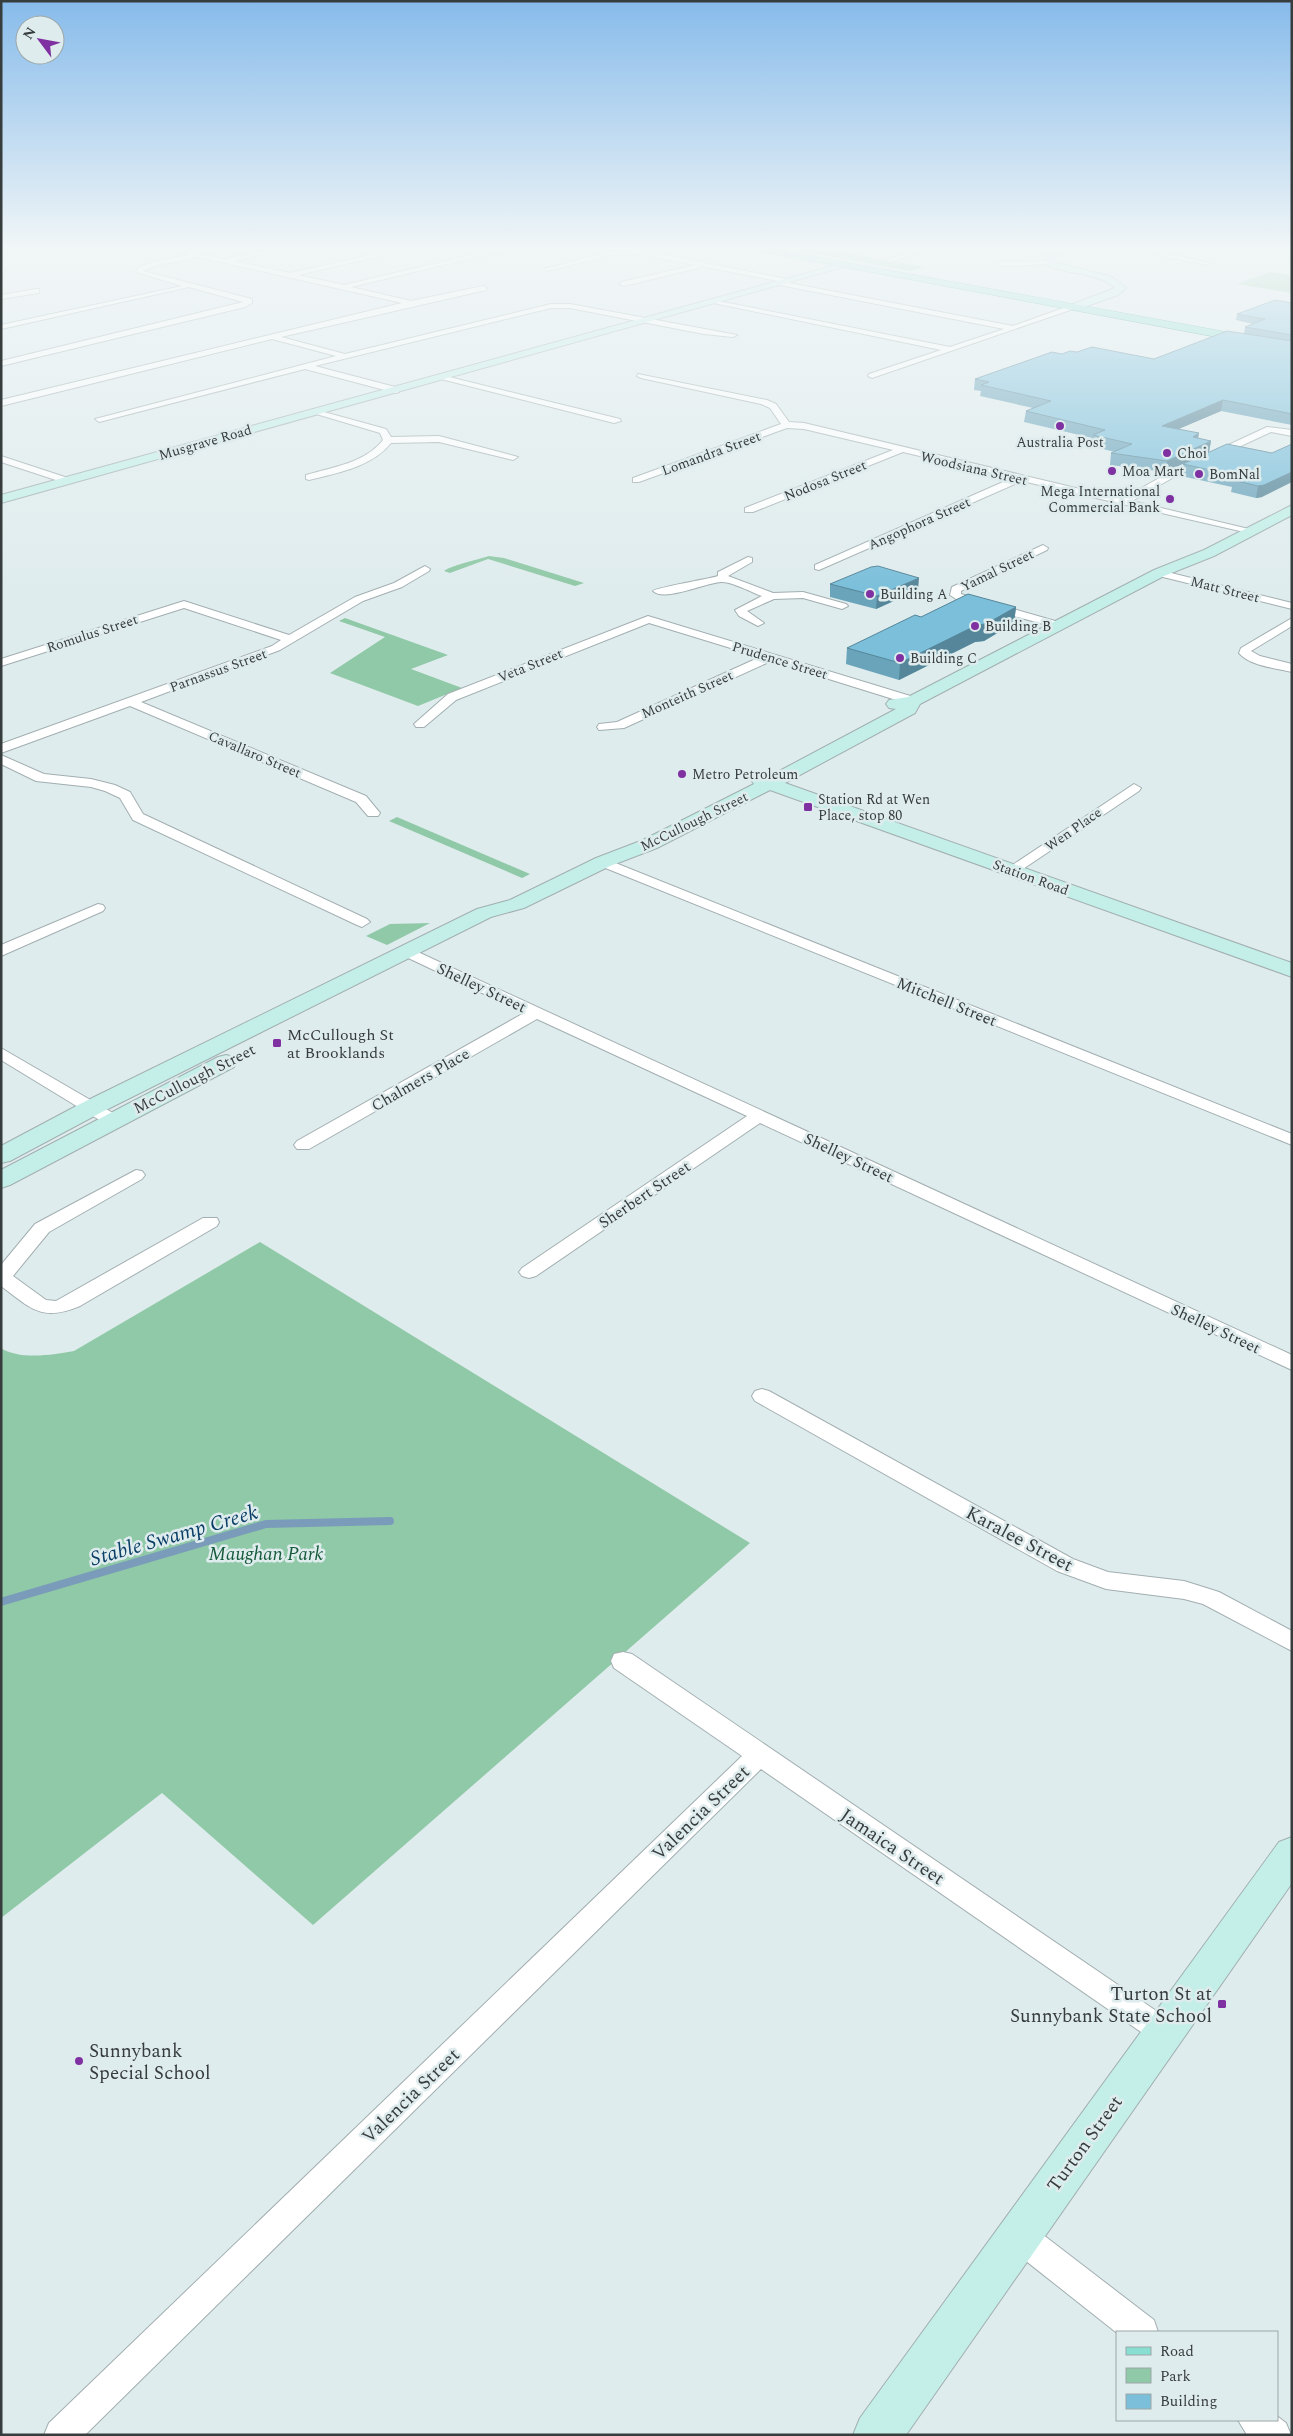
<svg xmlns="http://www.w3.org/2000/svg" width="1293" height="2436" viewBox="0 0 1293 2436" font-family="Spectral,serif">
<rect width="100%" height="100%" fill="#dfeced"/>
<path fill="#90c9a7" d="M799 248H819L924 267 911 271 799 251Z
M1270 272 1292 275V293L1237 284Z
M489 556 504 558 584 583 575 586 488 559 450 573 444 571C452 565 477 560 489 556Z
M345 618 448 655 411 669 462 688 418 706 330 673 385 637 339 621Z
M397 817 530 874 522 878 389 821Z
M430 923 387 945 366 936 390 924Z
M260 1242 750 1543 313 1925 162 1793 1 1918V1348C18 1360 54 1355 74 1351Z"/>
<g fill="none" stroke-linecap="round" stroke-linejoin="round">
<path stroke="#7a9cba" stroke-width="8" d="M1 1602 266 1524 390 1521"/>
<defs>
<path id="street" d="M1 248H6L1 251Z
M273 248H287L234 261 290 273 401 248H415L298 275 344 285 501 248H515L351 287 411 301 483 286 487 288 486 290 281 337 345 354 551 304H570L737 335 733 337 704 334 570 308H551L315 366 399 388V392L396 393 305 369 99 422 95 419 336 356 272 339 1 406V400L402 303 199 257 155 266 143 271 252 299V303L245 307 1 366V361L243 302 189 287 1 329V325L182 286 136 272 138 268 153 262 189 255 184 253V251L226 259Z
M613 248H629L787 279 791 281 789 283 1013 326 1069 306 1076 308 872 378 868 376 869 374 941 350 709 302 713 300 950 347 1004 329 780 285 776 283 778 281 699 266 698 268 624 286 620 284 621 282 695 265 625 252 547 271 544 269 616 250Z
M789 248H795L793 253H789Z
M921 248H933L890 262 887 260Z
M1124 248H1140L1211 263 1208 265Z
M1050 261 1052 264 1002 266 999 264 1002 262Z
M1 269 5 270 6 271 1 273Z
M36 289H39V293L1 299V295Z
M638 374 767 400 776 404 789 422 804 423 1122 499 1168 473 1267 427 1292 430V436L1271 432 1174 477 1132 501 1253 530V534L1022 481 819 570 815 569V565L1012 478 903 452 753 512H745V508L893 450 804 429 787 428 639 482H633V478L781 424 770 408 761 404 641 378 637 376Z
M441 375 620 419 621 421 614 423 441 379Z
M313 409 386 429 391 437 439 436 518 457 513 460 439 442 391 443C372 467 337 473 309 480L306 479V475C333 467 365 463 383 440L380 433 313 413Z
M1 456 71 479 73 481 65 483 1 462Z
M1043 545 1048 548 1047 550 961 591V594L1062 623V627H1054L959 601 950 595 952 587Z
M748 557 752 558V562L728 576 773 593 803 592 846 604 848 606 842 609 803 598 774 599 747 611 764 623 758 626 739 616 735 610 762 596C753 593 731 581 721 582 705 583 664 602 653 591 655 588 708 579 718 576V572Z
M425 566 430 569 429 571 402 587 363 601 280 650 141 702 366 796 380 813 378 816H368L356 802 130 706 1 753V744L272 646 281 640 184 608 1 666V659L184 601 289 635 355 597 394 583Z
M1159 570 1292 603V609L1155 575V571Z
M648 616 917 698 919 701 913 705 909 704 771 661 624 728 599 730 597 727 599 724 617 722 760 657 649 623 456 700 424 727H416L414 724 448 694Z
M1292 618V626L1251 651 1260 656 1292 664V672C1276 668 1250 666 1239 653L1241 648Z
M1 755 44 774 91 779 115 785 130 792 143 814 367 919 370 922 362 927 357 925 133 820 120 798 105 791 91 787 36 781 1 764Z
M1134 784 1141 788 1139 791 1017 873H1007L1005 870Z
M603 858 1292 1134V1145L598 865 596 862Z
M98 904 103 905 105 908 103 911 1 956V945Z
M407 947 1292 1355V1370L760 1123 536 1276 529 1278 522 1276 519 1272 522 1268 747 1116 537 1019 309 1149H297L294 1145 297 1141 524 1013 402 955 399 952 402 949Z
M1 1048 118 1116 121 1120 118 1124H106L1 1060Z
M136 1170 142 1171 145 1175 142 1179 49 1232 13 1276 46 1300 56 1301 203 1218H217L219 1222 217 1226 80 1306C41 1322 32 1309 1 1286V1265L35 1224Z
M762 1389 769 1391 1073 1559 1108 1572 1184 1581 1219 1592 1292 1631V1651L1203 1604 1184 1599 1106 1589 1057 1571 755 1401 752 1396 755 1391Z
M623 1652 632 1654 1174 2023 1178 2032 1174 2041 1164 2045 1154 2041 761 1769 85 2435H44L49 2423 742 1756 614 1668 611 1661 614 1654Z
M1018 2219 1029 2224 1154 2320 1158 2332 1117 2333 1007 2246 1002 2235 1007 2224Z
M1277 2416 1286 2423 1291 2435H1247L1238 2420H1277Z"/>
<path id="secondary" d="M1058 248H1071L1054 257 1055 262 1112 277 1126 288 1118 295 1076 310H1068V306L1115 288C1098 272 1067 275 1047 265L1046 254Z
M839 264 847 266 1 503V495Z
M1292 505V515L1214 556 1164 576 920 704 915 713 785 783 1292 963V977L770 790 657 848 610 866 524 908 491 917 100 1113 10 1161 1 1163V1146L82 1103 477 909 510 900 596 858 643 840 754 784 751 780 753 776 760 774 768 777 896 709 889 708 886 704 889 700 908 697 1154 570 1204 550Z
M226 1055 234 1057 238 1062 234 1067 10 1185 1 1188V1170L218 1057Z
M1292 1837V1883L906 2435H853L860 2418 1279 1842Z"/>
<path id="primary" d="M743 248H767L1292 344V351Z"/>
</defs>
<use href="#street" stroke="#a2aeb0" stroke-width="2"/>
<use href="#secondary" stroke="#a2aeb0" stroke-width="2"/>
<use href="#primary" stroke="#38988a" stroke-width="1"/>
<use href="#street" fill="#fff" fill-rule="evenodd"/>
<use href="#secondary" fill="#c3efe8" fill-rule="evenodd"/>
<use href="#primary" fill="#88dfd1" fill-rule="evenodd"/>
</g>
<path fill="#6aa4bb" d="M1292 303V425L1221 411 1178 429 1198 438 1211 441 1209 452 1165 472 1110 465 1111 453 1115 452 1091 446 1092 438 1024 422 1026 411 1033 408 980 396 981 391 974 390 975 379 1062 354 1077 352 1154 359 1244 333 1245 327 1253 324 1236 320 1237 314Z
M1272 453 1262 497 1256 498 1231 492 1232 487 1181 476 1183 464Z
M830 584 918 590 876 609 830 597Z
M1016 607 1014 623 984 641 975 642 899 680 846 664 847 648 921 617Z"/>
<path fill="#568699" d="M1223 400 1221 411 1160 437 1162 426Z
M1199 433 1197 445 1193 437Z
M1211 441 1209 452 1165 472 1167 461Z
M1292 472V482L1262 497 1256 498 1258 486Z
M919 578 918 590 876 609 877 596Z
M1016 607 1014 623 984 641 975 642 899 680 900 663 977 625Z"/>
<path fill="#7bbfda" stroke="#568699" d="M1275 300 1292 303V335L1245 327 1265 319 1237 314Z
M1227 331 1292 341V414L1223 400 1162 426 1199 433 1193 437 1211 441 1167 461 1111 453 1132 444 1093 435 1105 430 1026 411 1051 401 981 385 989 382 975 379 1052 352 1062 354 1070 351 1077 352 1092 347 1154 359Z
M1227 444 1272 453 1292 444V472L1264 485 1258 486 1233 480 1237 476 1183 464Z
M878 566 919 578 877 596 830 584 871 567Z
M968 594 1016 607 986 624 977 625 900 663 847 648 915 615 921 617Z"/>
<linearGradient id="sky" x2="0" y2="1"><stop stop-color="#87bbeb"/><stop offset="0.42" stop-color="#f1f6f7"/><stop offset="1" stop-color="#f1f6f7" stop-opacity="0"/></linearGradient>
<rect width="1293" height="590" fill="url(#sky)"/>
<g fill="#7f30a1" stroke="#dfeced" stroke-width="2">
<circle cx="1060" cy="426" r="5"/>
<circle cx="1167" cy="453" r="5"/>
<circle cx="1112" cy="471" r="5"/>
<circle cx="1199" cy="474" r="5"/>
<circle cx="1170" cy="499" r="5"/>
<circle cx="870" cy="594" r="5"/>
<circle cx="975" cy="626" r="5"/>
<circle cx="900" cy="658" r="5"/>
<circle cx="682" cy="774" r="5"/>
<rect x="803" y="802" width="10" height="10" rx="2.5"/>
<rect x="272" y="1038" width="10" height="10" rx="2.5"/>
<rect x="1217" y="1999" width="10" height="10" rx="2.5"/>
<circle cx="79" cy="2061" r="5"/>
</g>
<g text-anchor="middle" stroke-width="5" stroke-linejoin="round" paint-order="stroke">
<g font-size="14" fill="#373c3d" stroke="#dfeced">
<text transform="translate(205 442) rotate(-16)" y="5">Musgrave Road</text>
<text transform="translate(711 453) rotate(-20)" y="5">Lomandra Street</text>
<text transform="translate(974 468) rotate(13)" y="5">Woodsiana Street</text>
<text transform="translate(825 480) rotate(-22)" y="5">Nodosa Street</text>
<text transform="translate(919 523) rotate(-24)" y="5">Angophora Street</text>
<text transform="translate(997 570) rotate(-26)" y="5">Yamal Street</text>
<text transform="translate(1225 589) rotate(14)" y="5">Matt Street</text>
<text transform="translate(92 633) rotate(-18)" y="5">Romulus Street</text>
<text transform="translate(780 660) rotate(17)" y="5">Prudence Street</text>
<text transform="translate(530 665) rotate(-22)" y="5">Veta Street</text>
<text transform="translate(218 670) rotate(-20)" y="5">Parnassus Street</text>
<text transform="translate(687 694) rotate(-24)" y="5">Monteith Street</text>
<text transform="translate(255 754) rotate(23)" y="5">Cavallaro Street</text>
<text transform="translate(694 821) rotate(-26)" y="5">McCullough Street</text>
<text transform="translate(1073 829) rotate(-35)" y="5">Wen Place</text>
<text transform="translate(1031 877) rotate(20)" y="5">Station Road</text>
</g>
<g font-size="14" fill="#373c3d" stroke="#dfeced" text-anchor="start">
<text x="1060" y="447" text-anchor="middle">Australia Post</text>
<text x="1177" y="458">Choi</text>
<text x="1122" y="476">Moa Mart</text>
<text x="1209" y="479">BomNal</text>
<text x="1160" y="496" text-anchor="end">Mega International<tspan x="1160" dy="16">Commercial Bank</tspan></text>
<text x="880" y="599">Building A</text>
<text x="985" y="631">Building B</text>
<text x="910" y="663">Building C</text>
<text x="692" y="779">Metro Petroleum</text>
<text x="818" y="804">Station Rd at Wen<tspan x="818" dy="16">Place, stop 80</tspan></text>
</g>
<g font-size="16" fill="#373c3d" stroke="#dfeced">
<text transform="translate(482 987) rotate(25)" y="6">Shelley Street</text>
<text transform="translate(947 1001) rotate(22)" y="6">Mitchell Street</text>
<text transform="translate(194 1078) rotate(-27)" y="6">McCullough Street</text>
<text transform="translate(420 1079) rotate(-30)" y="6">Chalmers Place</text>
<text transform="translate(849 1157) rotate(25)" y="6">Shelley Street</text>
<text transform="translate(644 1194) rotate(-34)" y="6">Sherbert Street</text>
<text transform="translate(1216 1328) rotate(25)" y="6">Shelley Street</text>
</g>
<g font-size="16" fill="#373c3d" stroke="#dfeced" text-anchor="start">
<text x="287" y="1040">McCullough St<tspan x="287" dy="18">at Brooklands</tspan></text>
</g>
<g font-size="19" fill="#373c3d" stroke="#dfeced">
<text transform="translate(1020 1538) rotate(28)" y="7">Karalee Street</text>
<text transform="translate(700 1812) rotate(-44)" y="7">Valencia Street</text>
<text transform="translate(893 1846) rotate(34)" y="7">Jamaica Street</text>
<text transform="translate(410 2095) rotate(-44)" y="7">Valencia Street</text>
<text transform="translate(1084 2143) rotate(-54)" y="7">Turton Street</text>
</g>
<g font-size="19" font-style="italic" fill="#155a3a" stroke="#dfeced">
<text x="266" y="1560">Maughan Park</text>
</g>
<g font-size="19" fill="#373c3d" stroke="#dfeced" text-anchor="end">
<text x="1212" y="2000">Turton St at<tspan x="1212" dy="22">Sunnybank State School</tspan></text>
<text x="89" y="2057" text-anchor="start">Sunnybank<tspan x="89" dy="22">Special School</tspan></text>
</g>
<g font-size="21" font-style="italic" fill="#0a3e66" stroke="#dfeced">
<text transform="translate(174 1535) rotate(-16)" y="7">Stable Swamp Creek</text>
</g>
</g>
<rect width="1293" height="2436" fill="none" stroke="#373c3d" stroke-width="5"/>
<rect x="1116" y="2331" width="162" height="90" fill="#dfeced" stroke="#9ca6a7"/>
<rect x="1126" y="2347" width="25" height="8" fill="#88dfd1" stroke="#9ca6a7"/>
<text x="1160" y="2356" font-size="15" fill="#373c3d">Road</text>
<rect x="1126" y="2368" width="25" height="15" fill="#90c9a7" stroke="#9ca6a7"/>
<text x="1160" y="2381" font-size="15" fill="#373c3d">Park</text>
<rect x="1126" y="2394" width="25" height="15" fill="#7bbfda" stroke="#9ca6a7"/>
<text x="1160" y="2406" font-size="15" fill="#373c3d">Building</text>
<g transform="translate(40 40) rotate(302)"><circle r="24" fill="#dfeced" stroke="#9ca6a7"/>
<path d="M0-4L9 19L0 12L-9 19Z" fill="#7f30a1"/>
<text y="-8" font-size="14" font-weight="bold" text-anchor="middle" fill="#373c3d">N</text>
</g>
</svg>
